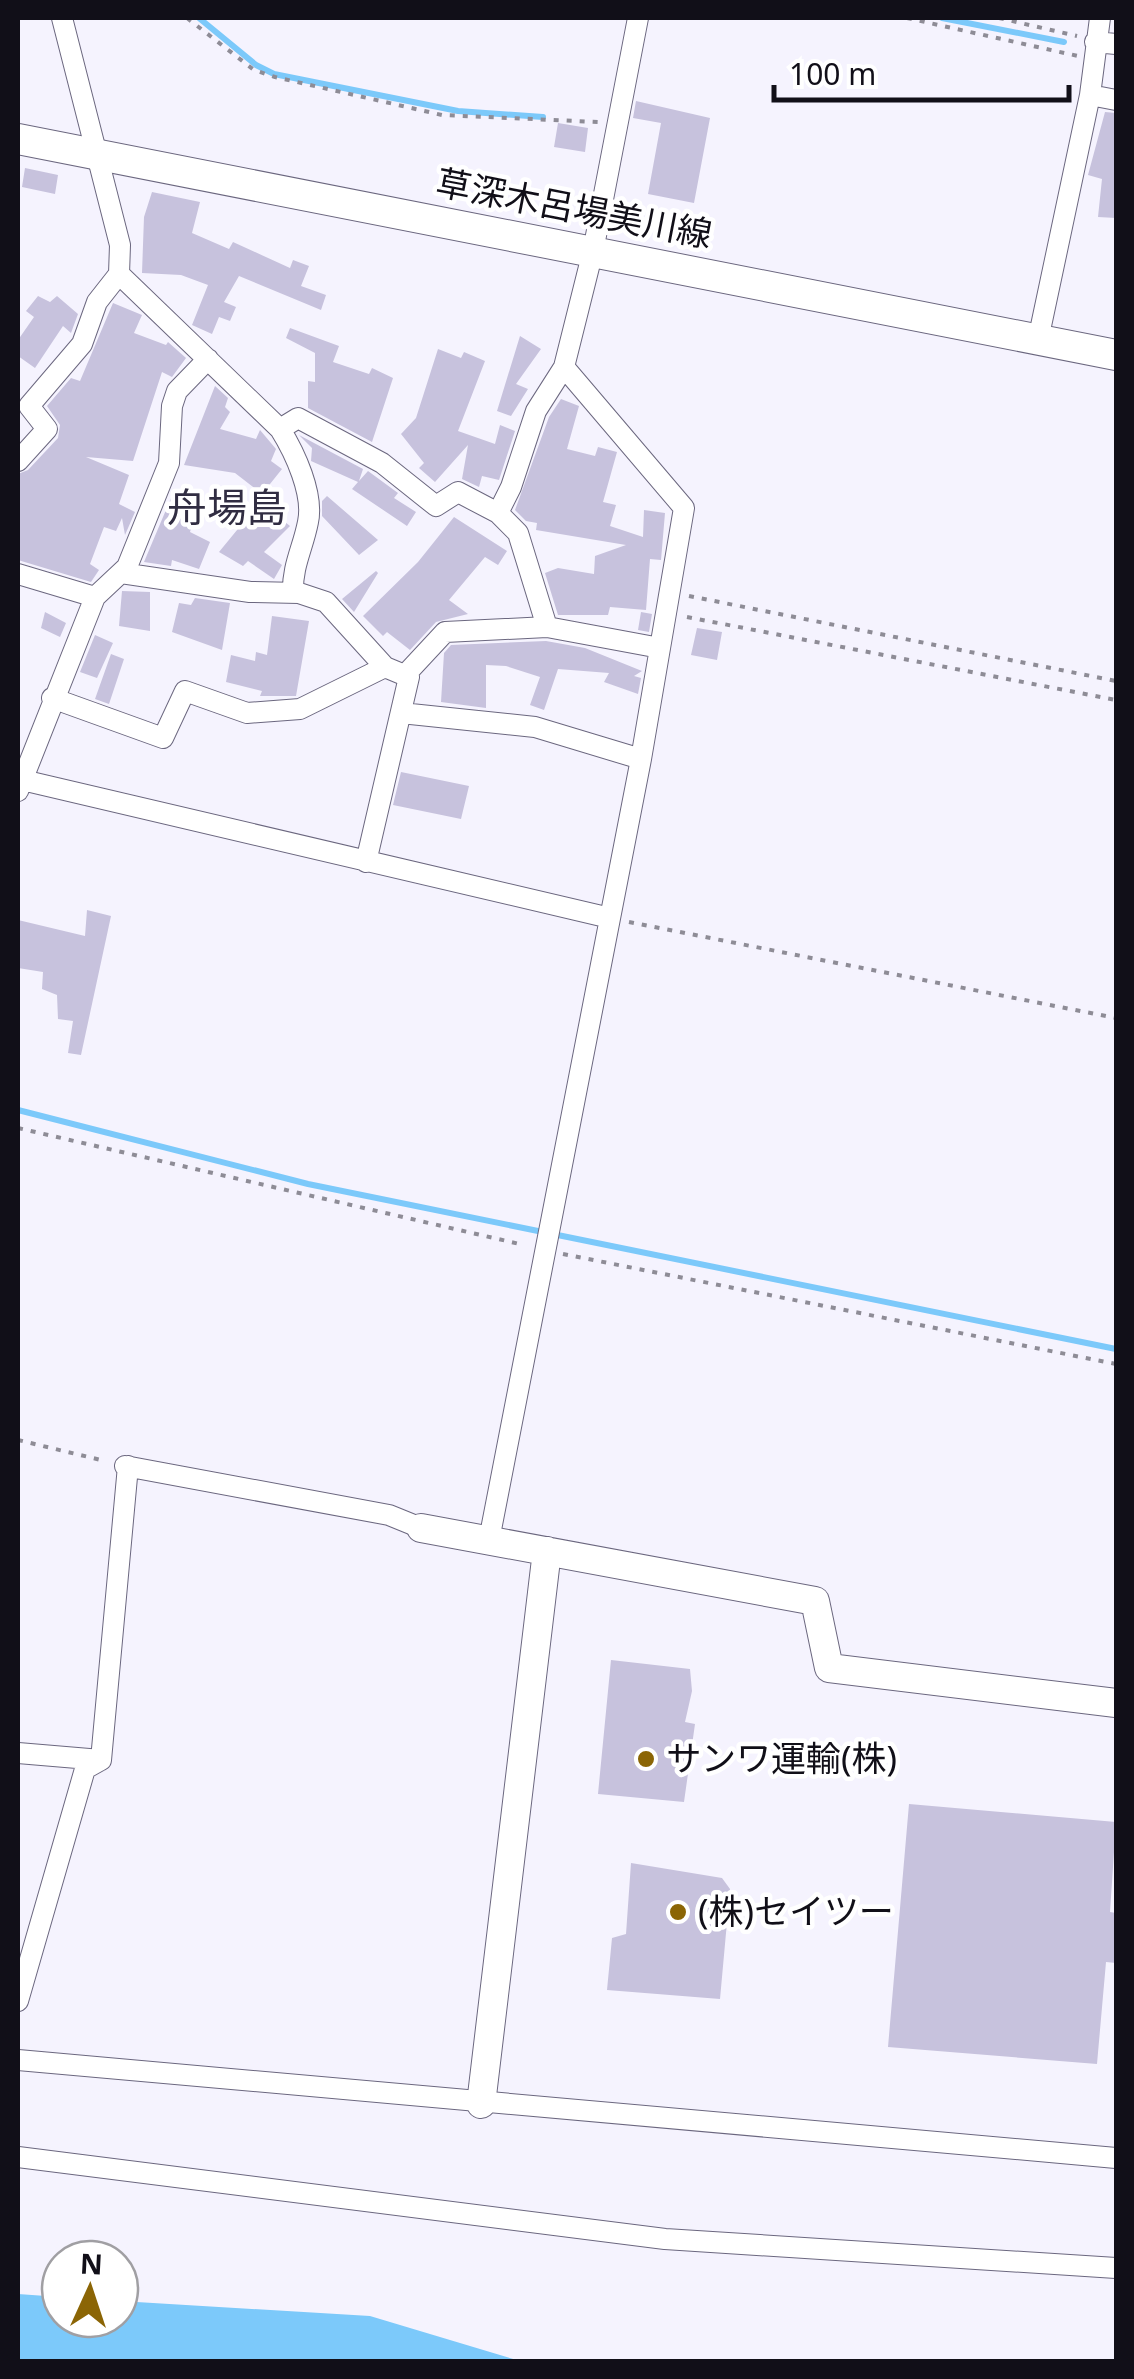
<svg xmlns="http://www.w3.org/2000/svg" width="1134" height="2379" viewBox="0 0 1134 2379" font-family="'Noto Sans','Noto Sans JP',sans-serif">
<rect width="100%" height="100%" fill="#f5f3fe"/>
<path fill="#7cc9fa" d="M18 2294 60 2297V2319H120V2301L370 2316 520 2361H18Z"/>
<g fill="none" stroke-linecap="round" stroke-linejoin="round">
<path stroke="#7cc9fa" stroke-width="6" d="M199 18 256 65 274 74 458 111 543 117
M942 18 1064 42
M18 1110 308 1184 1116 1349"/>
</g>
<path fill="#c7c2dd" d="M636 101 710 118 694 203 648 194 661 123 633 118Z
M1105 112 1116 113V218L1098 217 1102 179 1088 175Z
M558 123 588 128 585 152 554 147Z
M25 168 58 175 55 194 22 187Z
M152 192 200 202 192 233 229 249 233 242 290 268 293 260 309 266 301 286 326 295 321 310 239 276 224 302 236 307 230 321 219 317 212 334 192 325 208 285 181 275 142 273 144 217Z
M38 296 50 302 57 296 78 314 71 333 63 326 35 368 18 356V340L34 317 26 311Z
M113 303 142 315 134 333 166 345 168 342 186 358 172 377 162 372 133 461 86 457 129 475 119 504 135 512 125 535 122 518 116 531 104 527 90 564 99 570 91 582 18 560V474L28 470 58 438 60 425 47 406 71 378 80 381Z
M290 328 339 346 333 362 369 374 372 368 393 378 372 442 308 408V381L315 382V353L286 338Z
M520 336 541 349 516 384 528 389 511 416 497 411Z
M438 349 461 358 464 352 485 361 458 431 495 444 500 425 515 431 499 480 482 476 479 487 462 479 468 445 435 482 419 468 424 463 401 434 416 418Z
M215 386 228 398 225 407 230 412 220 429 256 439 260 430 276 449 271 461 282 469 262 494 235 473 184 465Z
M561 399 579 406 567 449 595 456 598 447 617 452 603 502 616 505 610 526 643 537 644 510 665 513 661 560 650 559 646 610 610 607 608 615H558L545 573 558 568 594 574 595 556 626 545 536 530 537 523 526 521 515 510 549 417Z
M299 435 363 469 359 481 368 471 398 493 394 498 416 512 407 526 352 489 358 482 311 461 312 448Z
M174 491 199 501 190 532 210 542 199 569 172 560 171 566 144 562Z
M327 496 378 540 359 555 322 516V501Z
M260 502 290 526 264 552 282 565 274 579 248 561 243 566 219 552Z
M454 517 507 551 498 565 485 557 449 600 468 614 436 622 410 650 387 632 383 636 363 616 418 562Z
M376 571 378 573 354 612 342 599Z
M122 591 150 592V631L119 626Z
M195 598 230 603 222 650 172 632 179 603 191 605Z
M45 612 66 623 60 637 41 628Z
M641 612 652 614 649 632 638 630Z
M272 616 309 621 296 696H260L262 691 226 682 231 655 255 661 256 652 267 655Z
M697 628 722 632 717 660 691 655Z
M95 635 113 643 97 678 80 672Z
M546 641 585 648 642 671 634 676 641 678 638 694 604 682 609 673 558 669 544 710 530 705 540 677 506 666 486 665V708L441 702 444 653 451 645Z
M111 654 124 659 109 704 95 699Z
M401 772 469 786 461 819 393 805Z
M87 910 111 916 81 1055 68 1053 73 1021 58 1019 57 995 42 989 43 972 18 968V920L85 936Z
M611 1660 690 1669 692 1691 685 1722 695 1724 684 1802 598 1794Z
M909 1804 1116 1822 1110 1912 1116 1913V1963L1106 1962 1097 2064 888 2047Z
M631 1863 722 1878 730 1889 720 1999 607 1990 612 1938 626 1934Z"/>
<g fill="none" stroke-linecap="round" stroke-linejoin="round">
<defs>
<path id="minor" d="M62 18 120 245 119 274 280 429 298 418 382 463 436 506 458 492 498 513 511 487 536 411 564 367 593 251 638 18
M1095 42 1116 44
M1090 95 1116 100
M1038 340 1090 95 1100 18
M280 429C295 453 314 494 308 522 303 548 292 566 293 593
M18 461 47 429 29 406 82 344 97 302 119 274
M498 513 518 533 547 627 660 648
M18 574 95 597
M405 675 445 632 547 627
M52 698 163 738 185 691 247 713 300 709 385 667 326 602 299 593 250 592 121 573
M401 713 535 727 641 759
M18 779 610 918
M18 791 95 597 127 567 169 463 172 406 177 391 208 359
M366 862 409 677 385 667
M125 1466 389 1515 421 1528
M489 1540 641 759 684 508 564 367
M18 1753 101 1760
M18 2001 85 1769 101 1760 128 1466
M18 2060 1116 2158
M18 2157 665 2239 1116 2268"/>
<path id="tertiary" d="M421 1528 815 1601 829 1668 1116 1703
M481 2104 547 1551"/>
<path id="secondary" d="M18 139 1116 355"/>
</defs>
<use href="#minor" stroke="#6b677f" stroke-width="22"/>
<use href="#tertiary" stroke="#6b677f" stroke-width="30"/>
<use href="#secondary" stroke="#6b677f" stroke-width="32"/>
<path stroke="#8e8c96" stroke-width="4" stroke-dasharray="5 8" stroke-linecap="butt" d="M187 18 254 70 275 77 442 115 598 122
M907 18 1078 56
M999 18 1077 36
M689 596 1116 681
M687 617 1116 700
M629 922 1116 1018
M18 1128 524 1245
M563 1254 1116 1364
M18 1440 105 1461"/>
<use href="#minor" stroke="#fff" stroke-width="20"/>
<use href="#tertiary" stroke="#fff" stroke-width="28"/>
<use href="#secondary" stroke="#fff" stroke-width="30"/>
</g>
<g fill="#8b6505" stroke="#fff" stroke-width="4">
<circle cx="646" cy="1759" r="10"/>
<circle cx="678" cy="1912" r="10"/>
</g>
<g text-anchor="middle" stroke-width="9" stroke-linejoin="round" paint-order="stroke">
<g font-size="35" fill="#110f18" stroke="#fff">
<text transform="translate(574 209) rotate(11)" y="12">草深木呂場美川線</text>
</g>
<g font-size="35" fill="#110f18" stroke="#fff" text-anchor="start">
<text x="666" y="1771">サンワ運輸(株)</text>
<text x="698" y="1924">(株)セイツー</text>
</g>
<g font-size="40" fill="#312d42" stroke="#fff">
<text x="227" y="522">舟場島</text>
</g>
</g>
<rect width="1134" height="2379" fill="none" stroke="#110f18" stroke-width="40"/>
<g transform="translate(90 2289) rotate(3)"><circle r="48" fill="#ffffff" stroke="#a09fa3" stroke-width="2.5"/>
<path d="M0-8L18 38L0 25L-18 38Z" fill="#8b6505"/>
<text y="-15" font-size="28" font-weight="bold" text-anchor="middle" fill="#110f18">N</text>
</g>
<path d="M774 85v15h295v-15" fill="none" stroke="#110f18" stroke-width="5"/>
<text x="789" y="85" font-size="30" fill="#110f18" stroke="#ffffff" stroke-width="8" paint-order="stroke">100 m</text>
</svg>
